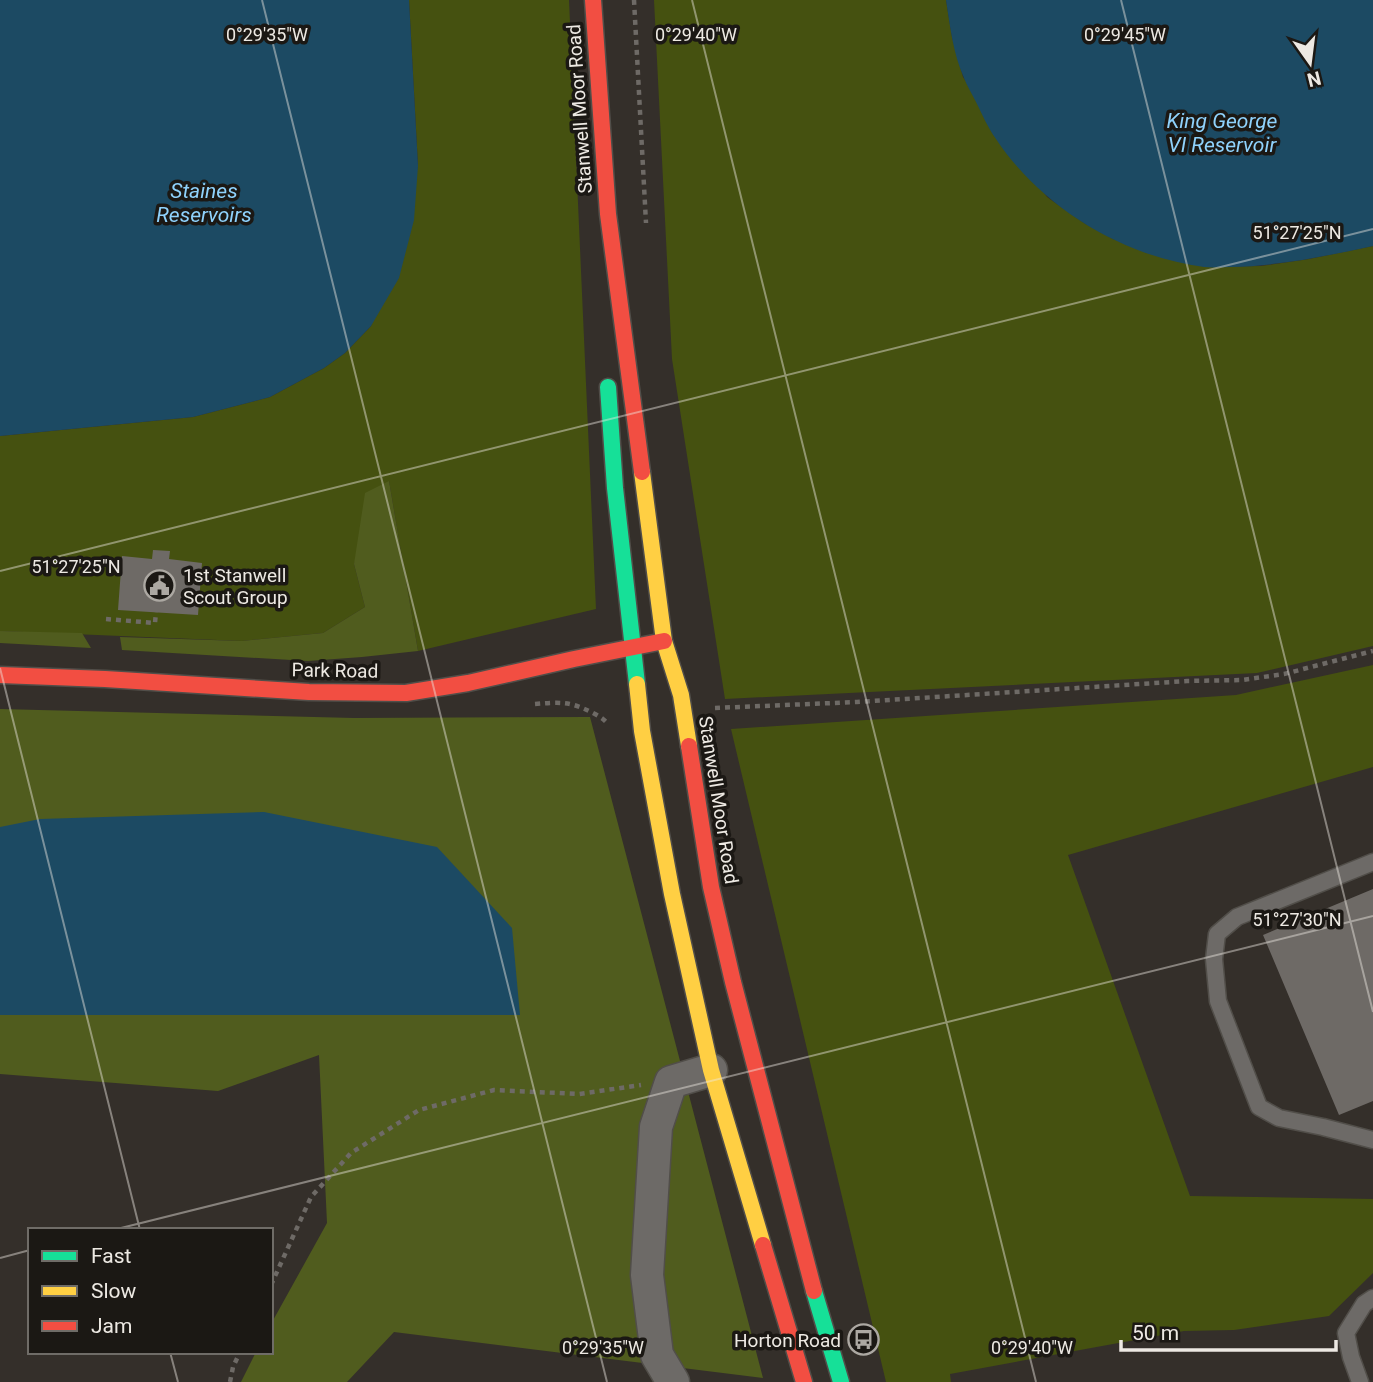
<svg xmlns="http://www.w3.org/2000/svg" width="1373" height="1382" viewBox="0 0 1373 1382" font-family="Roboto,sans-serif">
<rect width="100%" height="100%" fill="#342f2a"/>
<path fill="#455110" d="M409 0H569L596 609 418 651 389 481 354 564 365 607 323 633 242 641 0 631V436L193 417 270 397 324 368 345 353 371 326 418 166Z
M654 0H946L952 37 963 77 1047 197 1084 223 1113 239 1205 267 1261 266 1309 259 1373 246V646L1257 673 725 699 672 359Z
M1373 665V767L1068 855 1190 1196 1373 1199V1273L1329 1316 1234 1330 1184 1331 950 1374 951 1382H886L731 729 1236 695Z"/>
<path fill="#505c1e" d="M389 481 418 651 362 657 308 661 122 650 120 637 242 641 323 633 365 607 354 564 365 493Z
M0 631 82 633 91 648 0 643Z
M0 709 354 718 590 717 763 1378 394 1332 347 1382H241L256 1352H271V1324L327 1223 319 1055 218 1091 0 1074Z"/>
<path fill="#1c4a63" d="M0 0H409L418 166 414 220 399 278 371 326 345 353 324 368 270 397 193 417 0 436Z
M946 0H1373V246C1326 256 1279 266 1231 267 1222 267 1213 268 1204 267 1122 256 1042 208 996 139 988 128 982 114 976 102 972 94 967 86 964 78 953 53 950 26 946 0Z
M264 812 437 847 512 928 520 1015H0V827L40 819Z"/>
<path fill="#6e6a66" d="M153 550 170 551 169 559 202 563 198 615 118 610 122 556 152 559Z
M1373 889V1101L1339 1115 1263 935Z"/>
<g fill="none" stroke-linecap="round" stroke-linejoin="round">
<defs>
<path id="lane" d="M1373 862 1237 917 1217 934 1214 959 1218 1001 1259 1107 1279 1118 1323 1127 1373 1140
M1360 1382 1351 1357 1346 1333 1364 1304 1373 1298"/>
<path id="street" d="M673 1382 657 1355 647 1275 656 1127 671 1082 711 1070"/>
<path id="fast" d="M608 387 615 488 637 684
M814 1291 841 1382"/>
<path id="slow" d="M642 472 664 641 681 695 689 746
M637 684 642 731 672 894 711 1070 763 1245"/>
<path id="jam" d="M593 0 608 214 642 472
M0 675 105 679 309 692 406 693 468 683 574 659 664 641
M689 746 711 887 733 982 814 1291
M763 1245 804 1382"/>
</defs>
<use href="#lane" stroke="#514e49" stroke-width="19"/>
<use href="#street" stroke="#514e49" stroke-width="35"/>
<use href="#fast" stroke="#514e49" stroke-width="19"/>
<use href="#slow" stroke="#514e49" stroke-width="19"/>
<use href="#jam" stroke="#514e49" stroke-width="19"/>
<path stroke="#6e6a66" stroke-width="4.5" stroke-dasharray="5 5" stroke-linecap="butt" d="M634 0 646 223
M106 619 155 623 156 612
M535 704C562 702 570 701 595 714 600 717 604 719 608 724
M715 708 857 702 1187 681 1242 680 1284 674 1373 651
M271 1285 311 1197 351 1153 419 1110 494 1090 579 1094 641 1085
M230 1382 233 1367 240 1352"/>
<use href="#lane" stroke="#6d6a67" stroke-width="16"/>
<use href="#street" stroke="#6d6a67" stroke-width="32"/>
<use href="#fast" stroke="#16e098" stroke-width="16"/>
<use href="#slow" stroke="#ffcf43" stroke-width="16"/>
<use href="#jam" stroke="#f24e42" stroke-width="16"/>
</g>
<path fill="none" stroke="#ede9e3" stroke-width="2" stroke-opacity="0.45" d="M262 0 607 1382M692 0 1036 1382M1121 0 1373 1012M0 571 1373 229M0 668 140 1230M113 1230 1373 916M0 1258 30 1250M170 1352 178 1382"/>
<defs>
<symbol id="civic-ring" viewBox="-11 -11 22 22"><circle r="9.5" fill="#1b1814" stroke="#aca8a2" stroke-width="1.5"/><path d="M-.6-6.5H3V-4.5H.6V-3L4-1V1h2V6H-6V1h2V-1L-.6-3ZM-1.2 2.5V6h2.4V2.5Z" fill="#aca8a2"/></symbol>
<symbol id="bus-ring" viewBox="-11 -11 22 22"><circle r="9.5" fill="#1b1814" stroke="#aca8a2" stroke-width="1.5"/><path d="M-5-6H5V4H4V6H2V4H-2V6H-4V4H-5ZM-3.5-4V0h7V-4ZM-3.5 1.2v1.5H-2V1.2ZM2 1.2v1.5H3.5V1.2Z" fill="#aca8a2"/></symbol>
</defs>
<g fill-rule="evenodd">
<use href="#civic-ring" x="142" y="568" width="35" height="35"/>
<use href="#bus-ring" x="846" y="1322" width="35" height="35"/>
</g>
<g text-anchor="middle" stroke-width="7" stroke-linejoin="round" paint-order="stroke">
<g font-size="19" fill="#ede9e3" stroke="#1b1814">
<text transform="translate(579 109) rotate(-94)" y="7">Stanwell Moor Road</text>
<text transform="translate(335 670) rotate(1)" y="7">Park Road</text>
<text transform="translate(719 800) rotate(81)" y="7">Stanwell Moor Road</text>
</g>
<g font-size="19" fill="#ede9e3" stroke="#1b1814" text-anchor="start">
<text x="183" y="582">1st Stanwell<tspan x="183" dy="22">Scout Group</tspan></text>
<text x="841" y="1347" text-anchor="end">Horton Road</text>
</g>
<g font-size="21" font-style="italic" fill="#8fd2fc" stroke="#1b1814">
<text x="1222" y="128">King George<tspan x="1222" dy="24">VI Reservoir</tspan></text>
<text x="204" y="198">Staines<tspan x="204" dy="24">Reservoirs</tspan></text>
</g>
</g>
<g font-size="18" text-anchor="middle" fill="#ede9e3" stroke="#1b1814" stroke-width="7" stroke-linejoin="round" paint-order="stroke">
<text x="267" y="41">0°29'35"W</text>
<text x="696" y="41">0°29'40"W</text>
<text x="1125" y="41">0°29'45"W</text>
<text x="1297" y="239">51°27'25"N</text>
<text x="76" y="573">51°27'25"N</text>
<text x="1297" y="926">51°27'30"N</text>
<text x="603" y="1354">0°29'35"W</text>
<text x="1032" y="1354">0°29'40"W</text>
</g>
<rect x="28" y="1228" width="245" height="126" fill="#1b1814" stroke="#6f6c67" stroke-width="2"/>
<rect x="42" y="1251" width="35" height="10" fill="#16e098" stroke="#6f6c67" stroke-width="2"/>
<text x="91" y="1263" font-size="21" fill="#ede9e3">Fast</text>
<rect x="42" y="1286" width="35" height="10" fill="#ffcf43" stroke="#6f6c67" stroke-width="2"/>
<text x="91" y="1298" font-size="21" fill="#ede9e3">Slow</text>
<rect x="42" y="1321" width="35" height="10" fill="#f24e42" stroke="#6f6c67" stroke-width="2"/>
<text x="91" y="1333" font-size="21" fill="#ede9e3">Jam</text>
<g transform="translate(1310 63) rotate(166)" stroke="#1b1814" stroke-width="5" paint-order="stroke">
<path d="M0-5L12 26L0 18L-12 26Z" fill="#ede9e3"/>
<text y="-10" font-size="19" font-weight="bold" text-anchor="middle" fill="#ede9e3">N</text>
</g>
<path d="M1121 1340v10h215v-10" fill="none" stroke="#ede9e3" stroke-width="3.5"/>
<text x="1132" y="1340" font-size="21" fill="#ede9e3" stroke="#1b1814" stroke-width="5" paint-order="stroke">50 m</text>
</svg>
